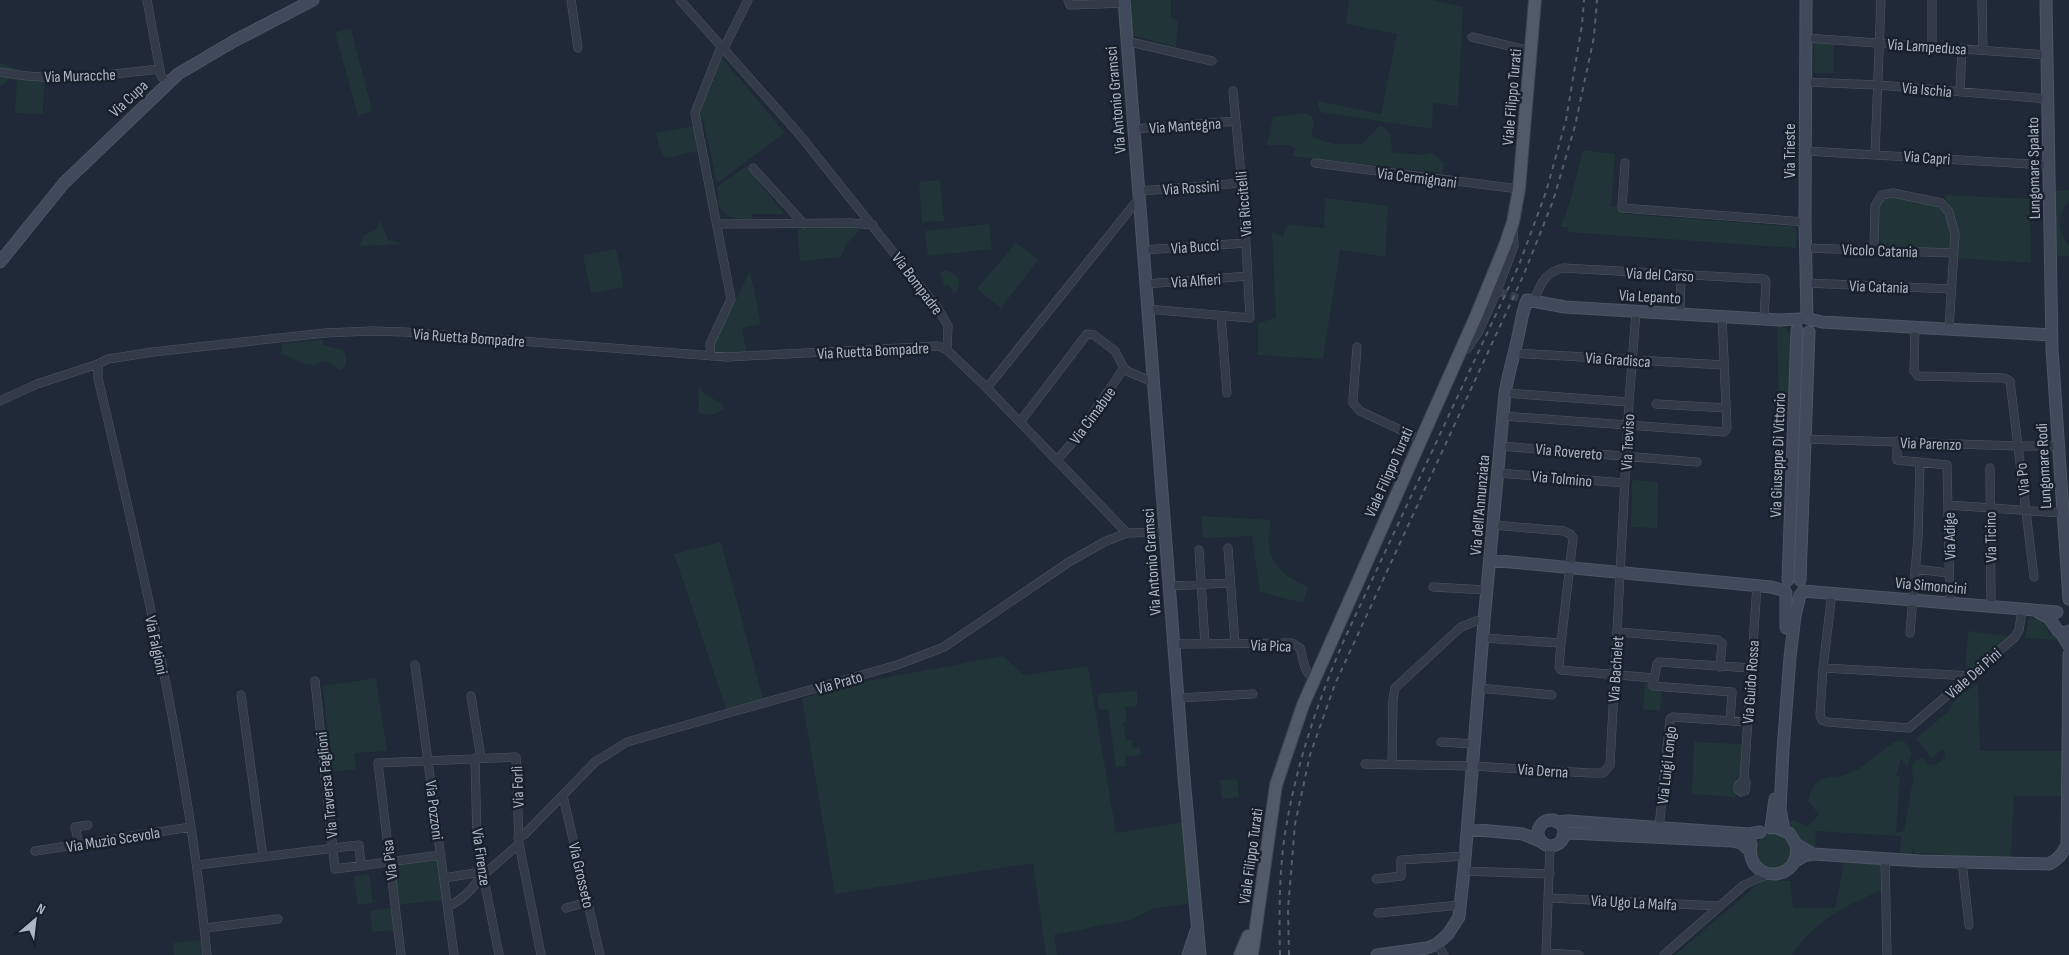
<svg xmlns="http://www.w3.org/2000/svg" width="2069" height="955" viewBox="0 0 2069 955" font-family="'Sofia Sans Condensed',sans-serif">
<rect width="100%" height="100%" fill="#1f2937"/>
<path fill="#213538" d="M1128 0H1171V16L1178 22 1176 47 1131 35Z
M1349 0H1432L1463 7 1458 106 1433 103 1432 129 1320 112 1317 101 1381 114 1397 34 1346 24Z
M351 29 372 110 368 113 361 114 359 119 335 32Z
M1814 43H1834L1833 73H1814Z
M722 58 785 133 717 183 703 119H701L700 114Z
M0 63 17 69V80L44 81 43 114 15 113 17 80 9 79 4 84 0 85Z
M1304 113 1312 117 1314 124 1312 131 1313 138 1335 144H1362L1380 126C1393 131 1391 139 1392 152L1421 155 1432 153 1444 163 1442 173 1292 156 1296 148 1289 145H1267L1273 117Z
M694 126 699 151 665 158 659 147 656 133Z
M1583 150 1615 154 1611 207H1619L1624 214 1796 227V248L1568 232V227H1561L1571 198Z
M747 166 784 214H752V219C735 219 721 219 717 200H719L717 187Z
M940 180 944 221 922 222 919 182Z
M2069 190V203C2055 212 2058 236 2069 245V256H2056L2054 191Z
M1891 195 1941 205C1948 220 1955 232 1951 250L1884 248C1874 235 1871 201 1891 195Z
M1946 195 2030 199 2031 263 1956 258 1958 228 1946 201Z
M1325 198 1388 206 1385 257 1340 250 1323 359 1258 355V323L1276 318 1272 232 1283 237 1288 224 1324 228Z
M381 221 388 240 404 244 360 246 364 235 375 230Z
M989 224 992 249 928 256 925 231Z
M862 227 846 245 841 257 800 261 797 229Z
M1016 243 1038 260 1001 308 977 289Z
M616 249 624 287 591 293 583 255Z
M947 270 958 277C960 283 959 289 954 293L948 285 945 286 942 282 944 280 939 273Z
M750 271 761 324 742 328 747 355 706 353V351L713 345Z
M1777 325 1787 329 1792 340 1791 414H1779Z
M330 339 323 340V345L343 350C347 356 348 366 341 370 332 366 325 356 315 365 301 366 294 357 281 354L282 344Z
M699 385 705 395 722 403 724 409C719 414 705 417 699 413Z
M1632 480 1658 482 1657 528 1631 527Z
M1201 516 1271 520C1263 556 1276 573 1308 587L1303 603 1260 592 1252 536 1203 538Z
M721 542 763 699 726 709 674 554Z
M2029 618 2041 620 2050 635 2062 640 2025 638Z
M1968 631 2009 636 2005 642 1993 650 1974 671H1967C1964 664 1968 642 1968 631Z
M1003 656 1024 675 1088 666 1116 833 1183 822 1190 903 1153 909 1130 920 1054 935 1057 955H1046L1033 863 835 894 802 699 834 687Z
M376 678 387 751 354 753 356 769 331 772 323 686Z
M1645 682 1651 683V690L1662 691 1660 711 1643 709Z
M1978 683 1980 751H2064V796H2014L2011 858 1941 857V854L1914 853 1913 844 1912 855 1900 854 1901 836 1816 831 1815 848C1803 845 1792 837 1789 824L1793 820 1808 826 1819 815 1808 800C1817 769 1832 782 1853 772 1867 765 1883 749 1898 740L1905 742 1912 753 1907 766 1901 759 1896 776H1900L1896 833 1904 831 1913 780 1912 766 1914 761 1922 758 1928 764 1935 765 1945 758V753L1942 749 1932 758 1916 739 1950 710C1952 698 1970 689 1978 683Z
M1137 691V706L1125 707 1127 721 1123 722 1126 740H1132L1133 748 1140 747 1141 755 1125 757 1126 766 1116 767 1108 709H1099L1097 694Z
M1694 742 1743 744 1742 777H1737L1736 797 1692 794Z
M1237 779 1239 797 1222 799 1220 780Z
M1756 851a18 18 0 1 1 36 0a18 18 0 1 1-36 0Z
M437 857 443 900 395 905 390 864Z
M1844 863 1884 864 1885 889C1848 904 1814 921 1792 955H1675L1763 880 1790 881 1793 908H1835Z
M369 874 373 903 358 905 354 877Z
M391 908 394 930 372 932 370 911Z
M201 940 203 955H174L173 943Z"/>
<g fill="none" stroke-linecap="round" stroke-linejoin="round">
<path stroke="#343e4c" stroke-width="8" stroke-dasharray="8 4" stroke-linecap="butt" d="M1499 292 1519 298"/>
<defs>
<path id="street" d="M147 0 161 76 168 83
M571 0 578 48
M680 0 799 134 937 307 948 326 947 350
M1068 0 1070 5 1124 3
M1982 0 1983 50
M1472 37 1531 51
M1806 38 2047 55
M1126 41 1212 61
M1932 46V0
M723 50 748 0
M0 72C52 83 107 75 160 69
M1805 82 1878 85 2048 99
M1960 92 1962 48
M1134 129 1236 121
M1806 151 2049 165
M1875 154 1881 0
M1315 163 1519 189
M1625 163 1622 208 1805 222
M753 168 804 224
M1140 191 1242 183
M717 224 851 223 873 225
M1806 248 1953 253
M1143 250 1246 243
M1874 250 1875 206 1882 195 1893 193 1941 203 1949 212 1955 234 1949 329
M1806 283 1951 289
M1145 284 1248 276
M1497 291 1514 246 1513 229
M1533 302C1541 285 1543 273 1563 268L1764 279 1766 281 1764 319
M1147 309 1250 318 1244 207 1233 91
M1680 314 1681 275
M1221 316 1227 393
M1915 327 1914 371 1918 376 2004 378 2010 381 2034 577
M1357 347 1353 399V403L1360 411 1420 439
M1467 349 1479 331 1497 291 1499 292
M1513 353 1724 365
M711 356 710 344 731 299 695 113 721 47
M98 364V378C143 569 188 760 207 955
M987 388 1140 197
M1505 393 1629 402
M0 401 37 384 98 364 108 359 153 352 325 333 371 331 405 332 727 357 938 346 947 350 987 388 1127 533
M1656 404 1726 408
M1503 416 1724 432 1727 428 1722 316
M1020 422 1087 334 1094 335 1115 351 1124 368 1129 372 1153 382
M1804 439 2019 446H2058
M1897 441V460L1947 465 1950 603
M1500 446 1697 462
M1058 459 1077 437 1124 368
M1990 468 1991 607
M1498 473 1625 483
M1948 505 2062 513
M1493 525 1564 531 1570 534 1573 538 1561 643
M1228 548 1235 644
M1199 550 1205 644
M1915 569 1949 573
M1169 586 1230 583
M1433 587 1487 590
M1832 592 1823 668 1820 715 1822 720 1827 722 1909 728 2015 637 2019 630 2022 610
M1618 632 1718 640 1722 643 1720 667
M1910 633 1918 537 1920 462
M1483 638 1561 643 1559 667 1561 670 1654 678
M1174 644 1292 643 1300 648C1304 660 1303 672 1314 678
M415 665 454 955
M1823 668 1971 676
M315 681 335 869 441 855
M1479 688 1552 695
M241 695 263 857
M471 696 481 758
M1178 698 1253 694
M1730 721 1732 692 1653 686 1657 664 1659 662 1751 668
M1441 742 1475 744
M475 758 477 839 480 859 499 955
M1365 764 1473 766 1590 773H1603L1610 765 1629 402 1636 312
M1392 764 1393 700 1395 688 1461 627 1476 621H1484
M1744 779 1757 585
M1744 779 1746 782 1745 791 1741 792 1738 789V786Z
M563 796 600 955
M1659 828 1670 719 1673 717 1747 722
M518 838 525 834 595 762 627 742 897 665 944 647 1069 562 1104 542 1127 533 1166 532
M79 844 75 827 88 825
M35 851 191 827
M1885 859 1887 955
M1962 862 1969 925
M197 865 359 845 361 866
M1464 871 1550 874
M444 878 488 871 519 844
M1376 879 1401 876V860L1466 856
M1549 898 1720 906
M448 906C462 901 476 886 482 873
M566 908 588 902
M1378 913 1460 905
M205 928 278 919
M1437 944 1444 955
M1547 953 1579 955
M401 955 378 763 516 757 519 844 541 955
M1546 955 1550 846
M1664 955 1744 885 1768 874"/>
<path id="secondary" d="M1124 0 1184 777 1200 955
M1806 0 1805 222 1807 318
M2046 0 2052 349 2069 599
M0 262 64 183 178 74 234 41 313 0
M1809 319 1822 322 2052 335
M1490 560 1771 587 1785 591
M1788 580 1797 330
M1800 580 1809 332
M1803 591 2057 612
M1786 593V628
M2038 612 2049 618 2058 631 2065 633 2069 631
M2061 633 2069 646
M1538 833a13 13 0 1 1 26 0a13 13 0 1 1-26 0Z
M1557 822 1568 821 1749 834 1760 832
M1771 828 1775 799
M1777 828 1789 833 1796 844 1813 854
M1468 829 1523 834 1542 842
M1784 830 1780 809 1783 750 1790 657 1795 616 1800 595
M1563 836 1570 833 1732 841 1741 843 1750 851
M1751 844C1744 884 1803 884 1796 844
M1794 862 1804 856 1813 854 1920 861 2049 864C2058 860 2062 854 2067 845L2069 654
M1188 955 1196 931
M1377 955 1427 948 1437 944 1448 934 1459 917 1464 871 1484 621 1505 393C1509 370 1516 349 1520 327 1522 318 1523 310 1527 300L1565 307 1779 320 1799 319"/>
<path id="primary" d="M1240 955 1248 936
M1252 955 1276 785 1303 705 1477 314 1506 243 1513 222 1519 189 1535 0"/>
</defs>
<use href="#street" stroke="#4d5662" stroke-width="9"/>
<use href="#secondary" stroke="#4d5662" stroke-width="13"/>
<use href="#primary" stroke="#3c4451" stroke-width="14"/>
<use href="#street" stroke="#323b47" stroke-width="8"/>
<use href="#secondary" stroke="#404a5a" stroke-width="11"/>
<use href="#primary" stroke="#505a68" stroke-width="12"/>
<path stroke="#545f6f" stroke-width="2" stroke-dasharray="5 5" stroke-linecap="butt" d="M1280 955C1279 912 1279 864 1287 822 1298 759 1319 699 1344 640L1519 265 1546 192 1566 120 1582 25 1584 0
M1289 955 1288 909 1295 824 1310 755 1335 684 1524 274 1553 201 1575 126 1594 37 1597 0"/>
</g>
<g text-anchor="middle" stroke-width="5" stroke-linejoin="round" paint-order="stroke">
<g font-size="16" fill="#acb6c4" stroke="#18202c">
<text transform="translate(1927 46) rotate(4)" y="6">Via Lampedusa</text>
<text transform="translate(80 75) rotate(-2)" y="6">Via Muracche</text>
<text transform="translate(1927 89) rotate(5)" y="6">Via Ischia</text>
<text transform="translate(1511 97) rotate(-85)" y="6">Viale Filippo Turati</text>
<text transform="translate(128 98) rotate(-43)" y="6">Via Cupa</text>
<text transform="translate(1115 100) rotate(-95)" y="6">Via Antonio Gramsci</text>
<text transform="translate(1185 125) rotate(-4)" y="6">Via Mantegna</text>
<text transform="translate(1789 151) rotate(-90)" y="6">Via Trieste</text>
<text transform="translate(1927 157) rotate(4)" y="6">Via Capri</text>
<text transform="translate(2033 168) rotate(-91)" y="6">Lungomare Spalato</text>
<text transform="translate(1417 177) rotate(7)" y="6">Via Cermignani</text>
<text transform="translate(1191 187) rotate(-4)" y="6">Via Rossini</text>
<text transform="translate(1243 204) rotate(-95)" y="6">Via Riccitelli</text>
<text transform="translate(1195 246) rotate(-4)" y="6">Via Bucci</text>
<text transform="translate(1880 250) rotate(2)" y="6">Vicolo Catania</text>
<text transform="translate(1660 274) rotate(3)" y="6">Via del Carso</text>
<text transform="translate(1196 280) rotate(-4)" y="6">Via Alfieri</text>
<text transform="translate(918 283) rotate(53)" y="6">Via Bompadre</text>
<text transform="translate(1879 286) rotate(2)" y="6">Via Catania</text>
<text transform="translate(1650 296) rotate(3)" y="6">Via Lepanto</text>
<text transform="translate(469 337) rotate(4)" y="6">Via Ruetta Bompadre</text>
<text transform="translate(873 350) rotate(-3)" y="6">Via Ruetta Bompadre</text>
<text transform="translate(1618 359) rotate(4)" y="6">Via Gradisca</text>
<text transform="translate(1092 415) rotate(-54)" y="6">Via Cimabue</text>
<text transform="translate(1627 442) rotate(-87)" y="6">Via Treviso</text>
<text transform="translate(1931 443) rotate(2)" y="6">Via Parenzo</text>
<text transform="translate(1569 451) rotate(5)" y="6">Via Rovereto</text>
<text transform="translate(1777 455) rotate(-88)" y="6">Via Giuseppe Di Vittorio</text>
<text transform="translate(2043 466) rotate(-93)" y="6">Lungomare Rodi</text>
<text transform="translate(1388 472) rotate(-66)" y="6">Viale Filippo Turati</text>
<text transform="translate(1562 478) rotate(5)" y="6">Via Tolmino</text>
<text transform="translate(2022 479) rotate(-96)" y="6">Via Po</text>
<text transform="translate(1479 505) rotate(-85)" y="6">Via dell'Annunziata</text>
<text transform="translate(1949 536) rotate(-91)" y="6">Via Adige</text>
<text transform="translate(1990 537) rotate(-91)" y="6">Via Ticino</text>
<text transform="translate(1151 562) rotate(-94)" y="6">Via Antonio Gramsci</text>
<text transform="translate(1931 585) rotate(5)" y="6">Via Simoncini</text>
<text transform="translate(157 645) rotate(78)" y="6">Via Falgioni</text>
<text transform="translate(1271 645) rotate(2)" y="6">Via Pica</text>
<text transform="translate(1615 669) rotate(-86)" y="6">Via Bachelet</text>
<text transform="translate(1973 673) rotate(-41)" y="6">Viale Dei Pini</text>
<text transform="translate(839 682) rotate(-16)" y="6">Via Prato</text>
<text transform="translate(1750 682) rotate(-86)" y="6">Via Guido Rossa</text>
<text transform="translate(1666 765) rotate(-84)" y="6">Via Luigi Longo</text>
<text transform="translate(1543 770) rotate(4)" y="6">Via Derna</text>
<text transform="translate(326 785) rotate(-96)" y="6">Via Traversa Faglioni</text>
<text transform="translate(517 787) rotate(-92)" y="6">Via Forlì</text>
<text transform="translate(435 810) rotate(83)" y="6">Via Pozzoni</text>
<text transform="translate(113 839) rotate(-9)" y="6">Via Muzio Scevola</text>
<text transform="translate(1250 856) rotate(-82)" y="6">Viale Filippo Turati</text>
<text transform="translate(482 857) rotate(82)" y="6">Via Firenze</text>
<text transform="translate(389 860) rotate(-97)" y="6">Via Pisa</text>
<text transform="translate(582 875) rotate(77)" y="6">Via Grosseto</text>
<text transform="translate(1634 902) rotate(3)" y="6">Via Ugo La Malfa</text>
</g>
</g>
<g transform="translate(35 920) rotate(28)" stroke="#18202c" stroke-width="4" paint-order="stroke">
<path d="M0-4L9 19L0 12L-9 19Z" fill="#acb6c4"/>
<text y="-8" font-size="14" font-weight="bold" text-anchor="middle" fill="#acb6c4">N</text>
</g>
</svg>
